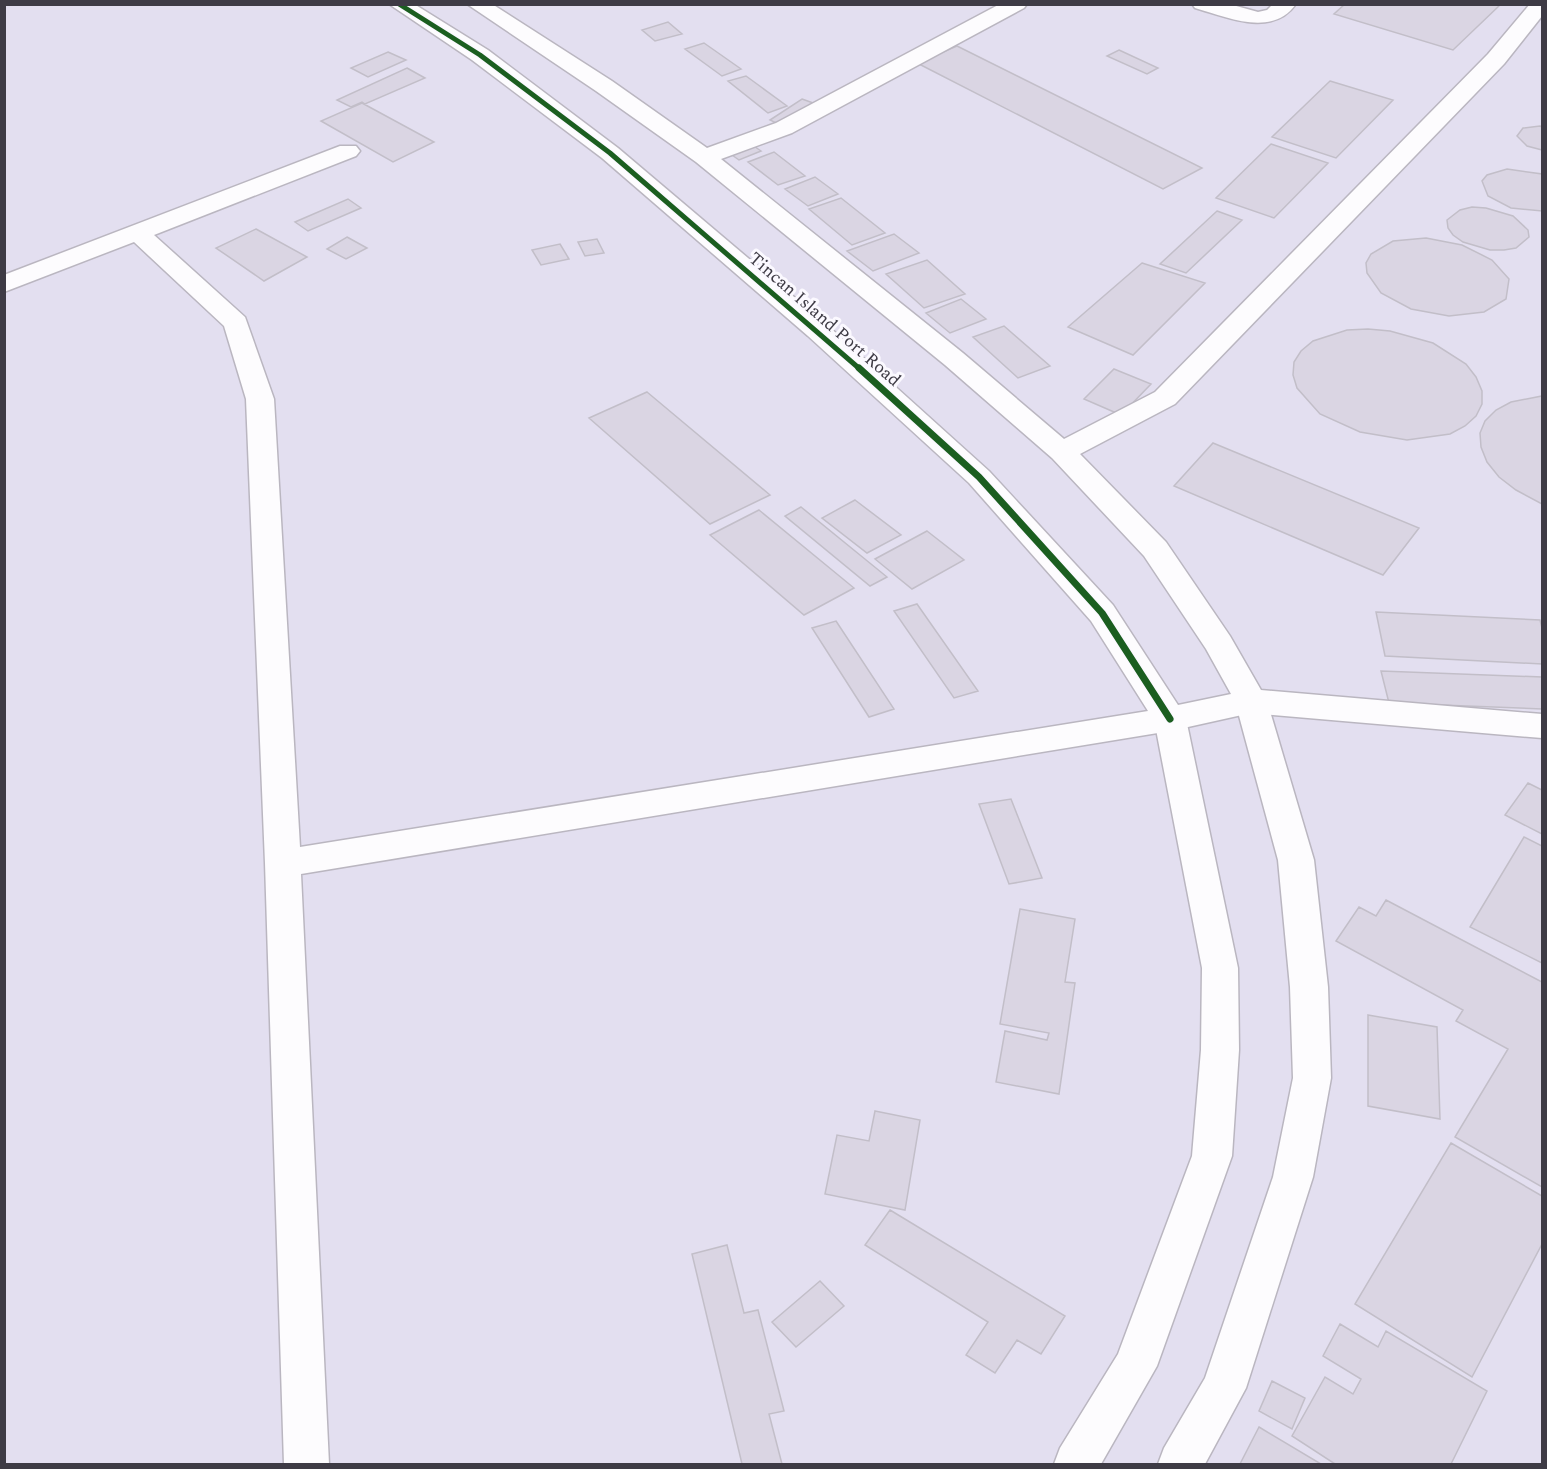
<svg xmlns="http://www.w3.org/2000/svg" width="1547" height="1469" viewBox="0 0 1547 1469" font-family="Spectral,serif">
<rect width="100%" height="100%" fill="#f2eef9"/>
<path fill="#e3dff0" d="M5 5H1542V1464H5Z"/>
<path fill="#dad5e3" stroke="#c2bec8" stroke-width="1.5" d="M1345 4H1501L1453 50 1334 14Z
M668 22 682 34 655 41 642 30Z
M704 43 741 69 722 76 685 49Z
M957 46 1202 168 1163 189 917 63Z
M1119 50 1158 68 1147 74 1107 56Z
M388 52 406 60 368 77 351 68Z
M407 68 425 78 365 104 362 102 351 107 337 100Z
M746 76 787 106 768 113 728 81Z
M1330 81 1393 100 1336 158 1272 137Z
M802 99 816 104 784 127 770 120Z
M362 103 434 142 393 162 321 121Z
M1540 126 1542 127V150L1527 146 1517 136 1523 128Z
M748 142 761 151 739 160 725 150Z
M1271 144 1328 163 1274 218 1216 198Z
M774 152 805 176 778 185 748 162Z
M1507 169 1542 174V211L1511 208 1488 196 1482 181 1487 175Z
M815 177 838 194 808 206 785 189Z
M841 198 885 233 852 245 809 209Z
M348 199 361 208 308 231 295 222Z
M1472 207 1486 208 1513 216 1528 230 1529 237 1516 248 1504 250H1490L1463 242 1453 235 1448 228 1447 220 1460 210Z
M1217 211 1242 220 1186 273 1160 264Z
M256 229 307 257 264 281 216 248Z
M894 234 919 253 873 271 847 251Z
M347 237 367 248 346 259 327 249Z
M1426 238 1462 245 1492 260 1509 279 1506 299 1484 312 1449 316 1411 309 1381 293 1367 273 1366 263 1371 254 1393 241Z
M597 239 604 253 585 256 578 242Z
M560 244 569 259 541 265 532 250Z
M927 260 965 294 924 308 886 274Z
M1142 263 1205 283 1133 355 1068 327Z
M961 299 986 319 950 333 926 313Z
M1004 326 1050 366 1018 378 973 337Z
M1368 329 1390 331 1433 343 1466 364 1476 377 1482 391V404L1476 416 1465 426 1450 434 1407 440 1360 432 1320 414 1297 388 1293 375 1294 362 1301 351 1313 341 1347 330Z
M1114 369 1151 384 1121 415 1084 399Z
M647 392 770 495 710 524 589 418Z
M1542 396V504L1516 490 1499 477 1487 462 1481 447 1480 433 1485 421 1496 410 1511 402Z
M1213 443 1419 528 1383 575 1174 486Z
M855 500 901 535 867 553 822 518Z
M801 507 887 577 870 586 785 516Z
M759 510 854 588 804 615 710 535Z
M927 531 964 560 912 589 875 559Z
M917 604 978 691 954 698 894 611Z
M1376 612 1540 620 1542 628V664L1385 656Z
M836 621 894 709 869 717 812 628Z
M1381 671 1542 677V709L1389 703Z
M1528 783 1542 790V834L1505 815Z
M1011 799 1042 878 1009 884 979 804Z
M1524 837 1542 846V963L1470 927Z
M1386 900 1542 982V1187L1455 1137 1508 1049 1456 1021 1463 1010 1336 941 1359 907 1376 916Z
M1020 909 1075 919 1065 982 1075 983 1059 1094 996 1082 1005 1031 1047 1040 1049 1033 1000 1024Z
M1368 1015 1437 1027 1440 1119 1368 1106Z
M875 1111 920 1120 905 1210 825 1194 837 1135 869 1141Z
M1451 1143 1542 1196V1244L1472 1377 1355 1304Z
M890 1210 1065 1316 1041 1354 1017 1340 995 1373 966 1355 988 1322 865 1245Z
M727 1245 744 1313 758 1310 784 1411 769 1414 782 1464H742L692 1254Z
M820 1281 844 1306 796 1347 772 1322Z
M1340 1324 1378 1347 1386 1331 1487 1391 1451 1464H1335L1292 1436 1325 1377 1353 1394 1361 1379 1323 1356Z
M1272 1381 1305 1398 1292 1429 1259 1411Z
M1259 1427 1321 1464H1240Z"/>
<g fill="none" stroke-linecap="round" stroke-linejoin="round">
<defs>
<path id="minor" d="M389 4H414L488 50 618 148 826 324 989 471 1113 605 1178 705 1231 694 1206 649 1144 556 1052 458 945 365 696 162 596 91 467 4H492L612 81 707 148 776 123 1000 4H1027L1024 8 792 133 721 159 963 353 1064 439 1155 392 1488 54 1530 4H1542V16L1504 64 1175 404 1080 454 1166 542 1230 636 1261 690 1542 714V738L1251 713 1170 731 301 874 329 1464H284L265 863 246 399 224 326 134 242 4 292V275L340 146H356L360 151 356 156 154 235 245 317 274 399 300 847 1148 711 1091 621 969 483 808 336 602 158 472 60Z
M1192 4H1229L1258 12 1267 10 1273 4H1296C1272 38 1227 17 1195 8Z"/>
<path id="highway" d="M1251 689 1262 693 1267 701 1314 860 1328 987 1331 1078 1313 1177 1246 1388 1205 1464H1158L1164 1448 1205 1378 1273 1177 1293 1078 1290 987 1278 860 1235 701 1240 693Z
M1170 707 1182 711 1186 719 1238 968 1239 1050 1232 1156 1157 1366 1101 1464H1054L1060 1448 1118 1354 1192 1156 1201 1050 1202 968 1154 719 1158 711Z"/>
</defs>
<use href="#minor" stroke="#bab6c0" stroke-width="3"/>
<use href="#highway" stroke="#bab6c0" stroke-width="3"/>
<use href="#minor" fill="#fdfcfe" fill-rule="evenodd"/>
<use href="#highway" fill="#fdfcfe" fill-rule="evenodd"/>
<defs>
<path id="cycleway-far1" d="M399 4 480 55 610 153 861 370"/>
<path id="cycleway" d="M859 368 979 477 1102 613 1170 719"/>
</defs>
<use href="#cycleway-far1" stroke="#fbf9ff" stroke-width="8"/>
<use href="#cycleway" stroke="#fbf9ff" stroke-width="10"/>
<use href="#cycleway-far1" stroke="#1b5e20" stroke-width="5"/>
<use href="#cycleway" stroke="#1b5e20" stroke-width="7"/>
</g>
<g text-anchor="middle" stroke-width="6" stroke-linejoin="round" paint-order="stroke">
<g font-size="18" fill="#3e3b45" stroke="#fbf9ff">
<text transform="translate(825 319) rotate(41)" y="6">Tincan Island Port Road</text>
</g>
</g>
<rect width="1547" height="1469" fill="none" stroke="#3e3b45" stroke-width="12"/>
</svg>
